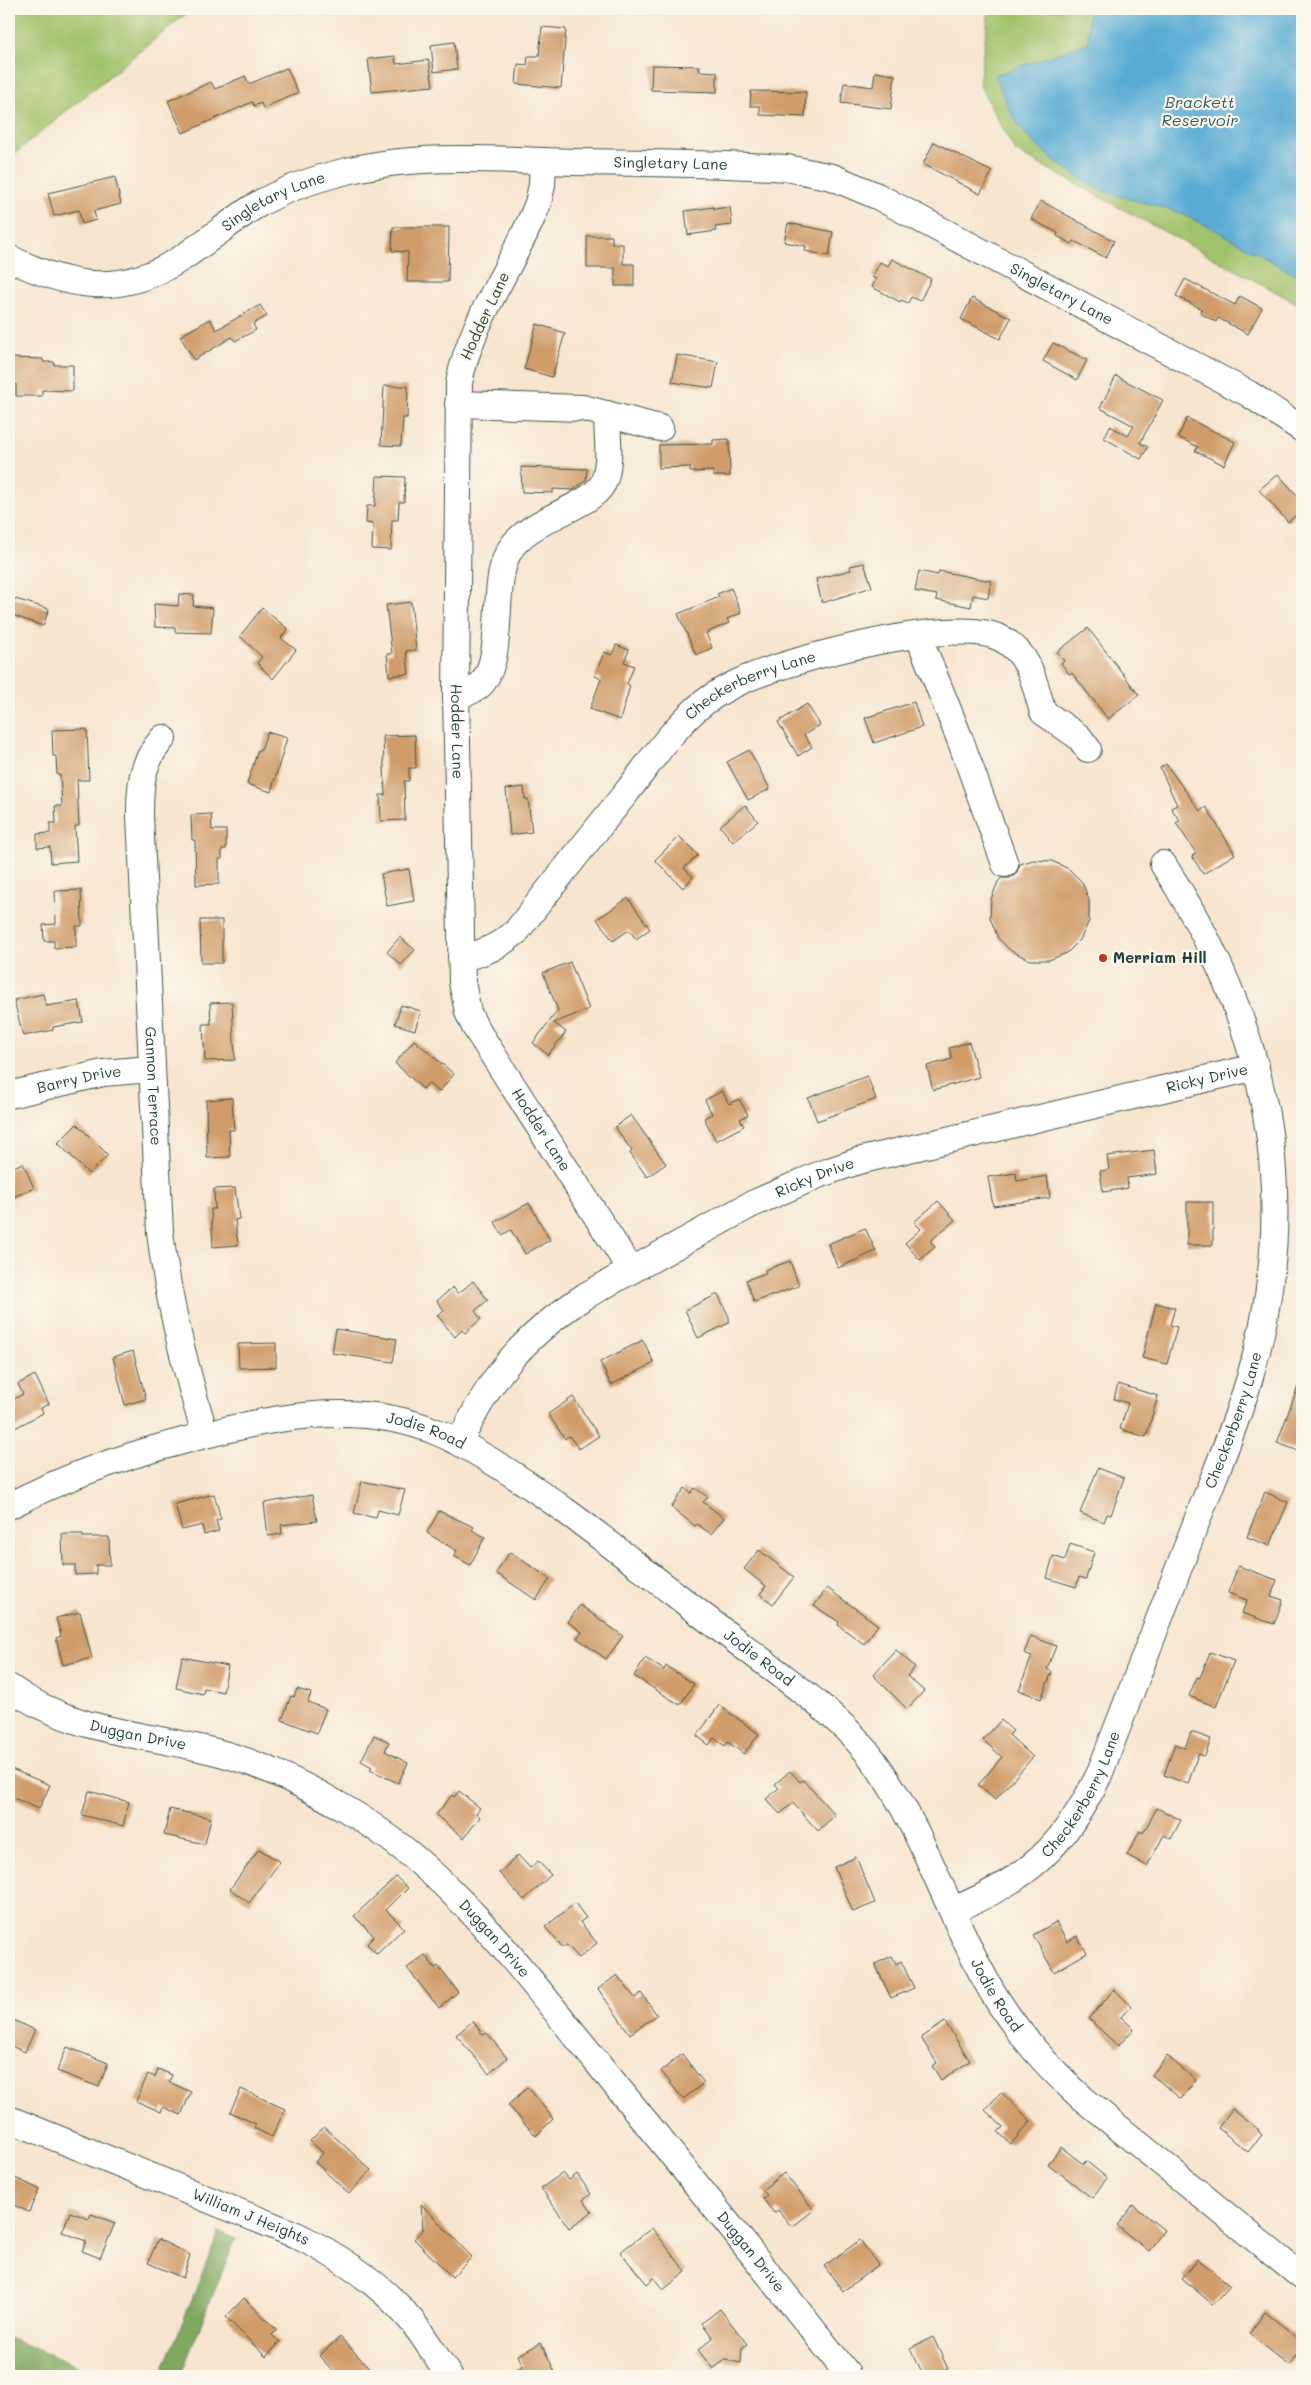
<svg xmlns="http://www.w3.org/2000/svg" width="1311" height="2385" viewBox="0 0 1311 2385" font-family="Mali,sans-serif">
<rect width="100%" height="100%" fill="#fbf7ec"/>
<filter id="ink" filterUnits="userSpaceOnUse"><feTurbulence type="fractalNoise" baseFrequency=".02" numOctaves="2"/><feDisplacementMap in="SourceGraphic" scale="10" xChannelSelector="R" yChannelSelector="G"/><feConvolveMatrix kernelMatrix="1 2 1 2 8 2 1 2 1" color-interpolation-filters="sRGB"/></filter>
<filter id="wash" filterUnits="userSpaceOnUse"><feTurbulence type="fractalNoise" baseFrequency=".0096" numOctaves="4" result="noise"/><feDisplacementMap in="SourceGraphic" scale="20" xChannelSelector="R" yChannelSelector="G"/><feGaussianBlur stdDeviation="1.12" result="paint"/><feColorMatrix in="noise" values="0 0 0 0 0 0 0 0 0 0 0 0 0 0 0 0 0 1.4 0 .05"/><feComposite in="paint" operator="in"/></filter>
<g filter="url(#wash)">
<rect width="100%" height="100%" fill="#f7e5cf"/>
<path fill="#a1c26b" stroke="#608050" d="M9 9H192L9 158Z
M989 9H1302V306L1015 151 979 84Z"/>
<path fill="#80a85f" stroke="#50724a" d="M219 2232 236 2238 180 2376H161Z
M9 2338 75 2365 95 2376H9Z"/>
<path fill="#58acd4" stroke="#3c7484" d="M1089 9H1302V278C1261 257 1223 231 1181 214 1155 203 1130 201 1104 191 1081 182 1038 150 1022 130 1010 114 1002 94 995 75L1088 43Z"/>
<g id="blocks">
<path fill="#d09d6b" d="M542 27 566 29 561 88 516 84 518 64 527 65 528 56H539Z
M454 42 457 69 434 72 431 45Z
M395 56 396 64 429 60 433 86 372 92 368 59Z
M652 65 700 66 699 71 717 72V92L651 90Z
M287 68 298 93 263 108 261 103 254 106 252 102 183 133 168 101 211 82 215 89 245 76 249 84Z
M875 72 895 75 891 109 841 103 844 83 873 87Z
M751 91 806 92 805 117 760 115V106H750Z
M934 142 992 172 980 194 923 164Z
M115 177 121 204 94 211 96 220 82 224 79 210 54 216 48 193Z
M1041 201 1114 241 1106 258 1074 241 1072 244 1057 236 1058 233 1031 219Z
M714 207V209L730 207 732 225 715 227 716 231 688 235 685 211Z
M788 223 833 232 829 256 805 251 806 246 784 242Z
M393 227H449L448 282H407L408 252 392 251Z
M587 236H612V244H623V264H634V286H615V268H587Z
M892 259 931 279 920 301 911 297 908 303 901 300 900 302 872 287 876 279 872 277 880 262 888 266Z
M1185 279 1235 305 1240 296 1262 308 1248 334 1218 318 1216 322 1200 313 1202 309 1176 296Z
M972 298 1011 318 1000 339 961 319Z
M260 305 267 316 253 324 256 330 235 341 232 337 194 360 180 336 210 319 216 330Z
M537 324 565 333 552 377 524 369Z
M1053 343 1087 360 1077 380 1043 361Z
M677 355 718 362 713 388 672 382Z
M9 358 43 359V362H54V365H73V391L42 390V396H16V384H9Z
M1116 376 1163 400 1140 443 1148 447 1141 459 1104 438 1110 426 1128 436 1134 426 1100 408Z
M384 386H408L407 418H403L401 446 381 445Z
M1187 418 1235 442 1224 465 1195 451 1198 447 1178 437Z
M729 439 730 476H713V471L690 472V467L659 468V445L713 444V440Z
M521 467 587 469 586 480 573 490 553 489V493L522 492Z
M1278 474 1302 501V510L1288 522 1259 490Z
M377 476 405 477 404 502H399L398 520H392L391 550 372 549 373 524 366 523 367 506H375Z
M864 563 872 587 822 603 816 579 851 570 850 566Z
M919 571 938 575 939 571 991 581 988 598 973 595 971 607 936 600 937 595 915 591Z
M731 588 741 613 727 619 729 623 706 633 712 648 696 655 678 614 719 597 717 594Z
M179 594 194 595 193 606 213 608 211 633 175 632V628L155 627 154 604 178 606Z
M9 597 49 609 43 626 9 614Z
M411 602 416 650 406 651 409 674 389 676 387 654H392L386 605Z
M262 608 288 629 281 638 296 650 273 679 257 663 262 657 240 636Z
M1088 628 1139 695 1108 719 1072 673 1069 674 1061 663 1064 661 1057 652Z
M616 645 629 650 624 662 634 666 627 684 630 686 620 720 590 709 601 679 595 676 604 652 612 655Z
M914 702 922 727 874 743 865 718Z
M807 704 820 725 804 735 812 747 798 756 778 722Z
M87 729 89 780H77L79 826H75L77 861 51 863 50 847 37 848V834L50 833V823H56L55 806H62L60 775H57L56 756H53L52 730Z
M267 732 287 738 271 792 247 784 258 750H261Z
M415 735 416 768H409V781H404L405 820 381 821 380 795H385L383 736Z
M749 750 770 789 748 800 727 762Z
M1166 764 1200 811 1206 807 1235 854 1203 874 1192 856 1196 853 1176 823 1180 821 1171 808 1177 805 1160 768Z
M524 787 525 799H528L532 832 510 835 506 789Z
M745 805 758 821 733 842 720 826Z
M211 814 212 830H226V849H222V859H219V884L196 885 195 840H192L191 815Z
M679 836 698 855 684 868 693 877 683 888 655 860Z
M1033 860 1052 861 1069 869 1082 882 1089 900V921L1080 940 1067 953 1049 960H1030L1011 951 998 938 990 918 991 899 998 882 1001 878H1010L1016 874 1020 864Z
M409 869 414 901 387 906 381 874Z
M81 890 82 926H76V947L54 948V941H44L43 925 56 924 55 891Z
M628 898 650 929 636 939 629 930 613 941 597 919Z
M200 920H222V963H201Z
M400 937 415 950 401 965 387 952Z
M570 962 589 1009 554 1023 566 1032 548 1055 533 1043 558 1010 543 973Z
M43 994 46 1006 79 1001 83 1022 53 1027V1030L23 1036 14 1000Z
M232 1002 235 1060 205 1061 203 1024H211L210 1003Z
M401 1005 421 1011 415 1030 395 1024Z
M414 1040 454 1074 439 1092 428 1083 423 1089 395 1063Z
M969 1042 979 1077 933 1090 927 1066 952 1059 949 1048Z
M867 1076 876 1099 817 1121 808 1098Z
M722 1091 729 1104 739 1099 748 1115 740 1119 744 1126 716 1141 704 1118 712 1114 705 1100Z
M232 1098 234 1130H229L230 1157 207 1158 206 1100Z
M631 1115 666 1164 647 1177 630 1153 632 1151 615 1127Z
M77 1124 108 1155 89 1174 58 1143Z
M1154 1150 1157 1174 1127 1178 1128 1188 1103 1192 1100 1171 1109 1170 1107 1156Z
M23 1163 34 1188 9 1199V1169Z
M1016 1173 1017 1181 1047 1176 1050 1198 993 1206 988 1177Z
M235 1188 239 1219 235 1220 238 1245 213 1247 211 1209H215L214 1189Z
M938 1201 955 1220 930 1241 935 1247 920 1260 905 1243 921 1229 914 1222Z
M1187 1202H1213V1245H1187Z
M529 1203 550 1240 525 1254 511 1230 502 1235 495 1222Z
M865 1228 876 1251 838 1268 828 1244Z
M790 1261 799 1286 754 1302 746 1280 766 1273 765 1270Z
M473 1281 488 1300 475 1311 481 1319 465 1333 462 1330 455 1337 437 1315 444 1310 437 1301 453 1287 458 1294Z
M718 1294 729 1317V1323L698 1338 685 1310Z
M1156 1303 1175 1308 1170 1325 1177 1327 1167 1364 1142 1358Z
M336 1329 397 1339 393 1362 332 1353Z
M643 1340 654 1363 611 1385 600 1362Z
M276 1343V1367L239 1368 238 1344Z
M133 1351 146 1399 125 1405 113 1357Z
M35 1375 49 1404 41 1408 43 1413 15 1428 9 1415V1402L23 1394 18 1384Z
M1300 1381 1302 1382V1452L1277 1443Z
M1118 1384 1158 1396 1146 1437 1120 1429 1128 1403 1114 1399Z
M573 1397 599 1436 579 1449 569 1436 565 1439 548 1414Z
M1098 1468 1124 1478 1111 1515 1107 1514 1104 1522 1080 1513Z
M362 1481 405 1490 398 1515 378 1510 376 1518 354 1513Z
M685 1488 691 1493 695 1488 708 1497 703 1502 724 1518 711 1534 697 1524 695 1526 671 1507Z
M1265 1492 1288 1502 1270 1546 1247 1537Z
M214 1494 221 1519 216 1520 219 1531 204 1535 202 1525 182 1530 175 1504Z
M312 1495 317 1521 281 1525 282 1534 268 1536 264 1503Z
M439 1511 474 1527 472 1530 485 1537 470 1565 454 1556 457 1551 427 1533Z
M62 1534H83V1537H109L110 1565H96V1574L75 1575V1565H63Z
M1070 1544 1094 1552 1086 1579 1079 1577 1076 1587 1047 1578 1053 1556 1065 1560Z
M759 1550 794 1577 773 1604 760 1594 766 1586 744 1569Z
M510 1552 550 1579 536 1600 496 1573Z
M1238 1566 1277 1580 1271 1596 1283 1600 1274 1624 1242 1613 1247 1600 1228 1593Z
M827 1588 878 1625 864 1644 838 1625 839 1622 814 1606Z
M580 1605 623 1636 606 1659 577 1638 582 1632 568 1622Z
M80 1612 92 1658 63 1665 56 1638 61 1636 56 1618Z
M1031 1636 1056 1646 1047 1669 1052 1672 1041 1699 1019 1690 1032 1656 1024 1653Z
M896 1650 915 1667 907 1676 924 1691 907 1709 873 1675Z
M1210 1652 1234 1661 1216 1707 1189 1696 1197 1677 1200 1678Z
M182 1657 228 1666 223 1692 204 1688 203 1694 176 1688Z
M645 1658 664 1670 666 1666 694 1684 680 1705 634 1676Z
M297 1689 311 1693 308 1702 326 1709 317 1733 282 1720 291 1696 294 1697Z
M719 1705 759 1734 744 1754 728 1742 725 1746 714 1738 709 1745 697 1736Z
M1001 1720 1013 1731 1009 1735 1033 1757 995 1800 978 1785 1002 1757 983 1740Z
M1191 1732 1211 1739 1205 1756 1198 1754 1188 1784 1164 1775 1175 1744 1185 1748Z
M374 1735 389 1742 385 1751 408 1763 398 1783 370 1770 372 1767 361 1761Z
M9 1768 50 1785 39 1809 9 1796Z
M790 1771 800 1782 803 1780 835 1815 818 1831 793 1803 780 1814 766 1799 779 1788 775 1784Z
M89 1791 129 1802 123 1826 82 1815Z
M459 1791 480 1808 476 1813 480 1817 464 1838 436 1815 452 1795 454 1797Z
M1157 1808 1181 1820 1171 1839 1164 1835 1147 1866 1127 1855 1140 1831 1143 1833Z
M170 1809 211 1818 205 1844 164 1835Z
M259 1849 280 1862 249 1903 230 1889Z
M518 1855 530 1868 538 1861 551 1875 524 1900 499 1873Z
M856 1857 875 1903 853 1912 834 1867Z
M396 1877 408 1888 386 1910 404 1928 377 1954 367 1944 374 1936 354 1916Z
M575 1903 586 1918 580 1922 597 1943 579 1958 567 1945 563 1948 545 1927Z
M1056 1922 1067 1942 1077 1936 1087 1953 1054 1972 1033 1935Z
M425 1955 435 1968 438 1966 458 1992 439 2008 407 1968Z
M892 1956 896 1964 901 1961 914 1988 891 1998 875 1964Z
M617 1975 635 1998 641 1993 657 2015 630 2034 598 1989Z
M1114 1989 1131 2006 1121 2017 1134 2029 1118 2046 1089 2019Z
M9 2018 35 2030 25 2052 9 2045Z
M473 2021 483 2035 487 2033 507 2058 489 2074 456 2035Z
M945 2022 970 2061 941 2080 932 2066 937 2063 921 2038Z
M67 2047 108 2063 99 2087 57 2071Z
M682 2054 704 2083 683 2099 661 2071Z
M1167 2056 1196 2080 1181 2099 1152 2075Z
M158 2069 172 2075 169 2082 191 2092 181 2115 163 2107 161 2112 136 2101 148 2074 155 2077Z
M528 2087 553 2119 536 2136 508 2105Z
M241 2089 285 2109 272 2137 254 2128 256 2124 230 2112Z
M1001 2092 1031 2121 1011 2144 998 2132 1003 2127 985 2110Z
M1232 2109 1259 2130 1258 2131 1262 2135 1248 2152 1218 2128Z
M324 2127 371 2170 349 2194 315 2162 323 2153 310 2141Z
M1061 2147 1083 2164 1086 2161 1107 2178 1092 2198 1048 2164Z
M563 2173 569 2180 577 2174 591 2194 583 2200 592 2212 569 2228 541 2188Z
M784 2173 814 2210 792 2227 778 2210 774 2213 763 2199 767 2195 762 2190Z
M9 2175 39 2189 29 2212 9 2203Z
M421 2204 472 2257 452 2277 414 2239 423 2230Z
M1133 2205 1164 2230 1149 2251 1117 2226Z
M70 2212 89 2219 91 2214 115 2223 100 2258 82 2251 86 2241 62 2232Z
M652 2228 686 2272 663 2290 654 2278 647 2284 620 2252Z
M158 2239 190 2255 183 2278 148 2263Z
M860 2240 878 2265 843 2291 824 2266Z
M1198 2259 1230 2286 1213 2305 1182 2278Z
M244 2298 277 2330 272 2335 280 2342 266 2357 226 2317Z
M720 2309 747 2344 742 2348 741 2363 725 2360 713 2369 698 2350 713 2338 702 2323Z
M1265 2312 1302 2341V2347L1289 2365 1249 2334Z
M340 2337 377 2376H338L319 2356Z
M933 2337 948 2369 941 2372 943 2376H924L910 2348Z
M541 2343 557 2376H503L523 2366 518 2355Z"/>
</g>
</g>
<g filter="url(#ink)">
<use href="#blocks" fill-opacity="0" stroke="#3f564b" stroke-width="1"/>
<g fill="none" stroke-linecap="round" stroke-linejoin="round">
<defs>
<g id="minor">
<path id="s1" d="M543 161 542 185 538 203C515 264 471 318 459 383L456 695 462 982 468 1012 475 1027 631 1270"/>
<path id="s2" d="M9 258C72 289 121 297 182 258 206 242 228 224 252 208 281 190 314 179 347 171 421 153 499 160 575 162 645 163 716 163 787 168L832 177 877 196 1249 394 1302 429"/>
<path d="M458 404 583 408 660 428"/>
<path d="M918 635 961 742 1005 864"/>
<path d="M456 695C466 693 476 691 483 682 505 653 491 587 508 553 527 516 598 508 605 478 611 458 607 434 607 414"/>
<path id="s3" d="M163 738C141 763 140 784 140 816L160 1232C168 1301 185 1368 205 1434"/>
<path id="s4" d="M461 957C482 955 499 946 516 932 552 885 589 839 626 793 648 765 668 735 694 711 709 697 729 686 748 678 797 658 957 614 1002 639 1031 655 1034 683 1043 712L1079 737 1088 749"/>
<path id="s5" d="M9 1095 103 1073 151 1069"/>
<path id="s6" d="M460 1442C491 1375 523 1337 585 1296L750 1205 818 1175 858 1161 1256 1067"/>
<path id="s7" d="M9 1506C64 1477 118 1458 179 1442 263 1419 355 1397 439 1433 461 1442 481 1455 501 1467 562 1505 618 1551 676 1595 709 1621 743 1646 776 1671 811 1698 848 1725 874 1761 922 1827 946 1908 985 1979 1010 2025 1043 2063 1082 2098L1302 2277"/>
<path id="s8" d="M9 1687C73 1733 143 1733 216 1752 260 1763 305 1785 344 1808 450 1869 520 1969 596 2061 680 2164 764 2267 846 2372"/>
<path id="s9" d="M953 1910C1028 1879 1063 1848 1099 1775 1130 1694 1161 1613 1193 1531 1212 1480 1235 1429 1250 1377 1304 1192 1266 1023 1163 864"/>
<path id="s10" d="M9 2119 296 2235C339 2256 379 2282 410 2319 425 2337 436 2357 449 2376"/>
</g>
</defs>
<use href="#minor" stroke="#3f564b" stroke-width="28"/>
<use href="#minor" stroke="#fff" stroke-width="26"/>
</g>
</g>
<circle fill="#c8321e" stroke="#fbf7ec" stroke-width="2" cx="1103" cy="958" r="5"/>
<g text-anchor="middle" stroke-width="4.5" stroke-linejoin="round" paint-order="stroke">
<g font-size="15" fill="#1f3d34" stroke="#fbf7ec">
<text dy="5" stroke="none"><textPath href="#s2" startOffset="696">Singletary Lane</textPath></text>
<text dy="5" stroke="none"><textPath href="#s2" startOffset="291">Singletary Lane</textPath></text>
<text dy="5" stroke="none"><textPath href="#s2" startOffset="1116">Singletary Lane</textPath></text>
<text transform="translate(485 316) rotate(-65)" y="5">Hodder Lane</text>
<text dy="5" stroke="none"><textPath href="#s4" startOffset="408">Checkerberry Lane</textPath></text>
<text dy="5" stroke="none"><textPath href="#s1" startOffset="588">Hodder Lane</textPath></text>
<text dy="5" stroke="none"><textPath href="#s6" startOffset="859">Ricky Drive</textPath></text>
<text dy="5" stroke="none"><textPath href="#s5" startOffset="72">Barry Drive</textPath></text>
<text dy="5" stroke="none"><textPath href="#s3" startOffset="354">Gannon Terrace</textPath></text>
<text dy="5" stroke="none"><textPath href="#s1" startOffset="1008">Hodder Lane</textPath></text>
<text dy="5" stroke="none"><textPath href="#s6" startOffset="454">Ricky Drive</textPath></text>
<text dy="5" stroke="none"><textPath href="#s9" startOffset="584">Checkerberry Lane</textPath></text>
<text dy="5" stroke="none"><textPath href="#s7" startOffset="434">Jodie Road</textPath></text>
<text dy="5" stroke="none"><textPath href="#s7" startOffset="839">Jodie Road</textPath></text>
<text dy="5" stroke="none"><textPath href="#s8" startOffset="139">Duggan Drive</textPath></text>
<text dy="5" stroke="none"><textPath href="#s9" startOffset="179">Checkerberry Lane</textPath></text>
<text dy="5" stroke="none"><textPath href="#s8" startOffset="559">Duggan Drive</textPath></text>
<text dy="5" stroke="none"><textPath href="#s7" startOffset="1259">Jodie Road</textPath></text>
<text dy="5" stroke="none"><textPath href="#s10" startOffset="261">William J Heights</textPath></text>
<text dy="5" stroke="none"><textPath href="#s8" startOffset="964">Duggan Drive</textPath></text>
</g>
<g font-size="15" font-weight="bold" fill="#1f3d34" stroke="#fbf7ec" text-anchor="start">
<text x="1113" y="963">Merriam Hill</text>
</g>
<g font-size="16" font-style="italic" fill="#305e64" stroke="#fbf7ec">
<text x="1200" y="108">Brackett<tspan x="1200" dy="18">Reservoir</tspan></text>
</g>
</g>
<rect width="1311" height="2385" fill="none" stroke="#fbf7ec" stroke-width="30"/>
</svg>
